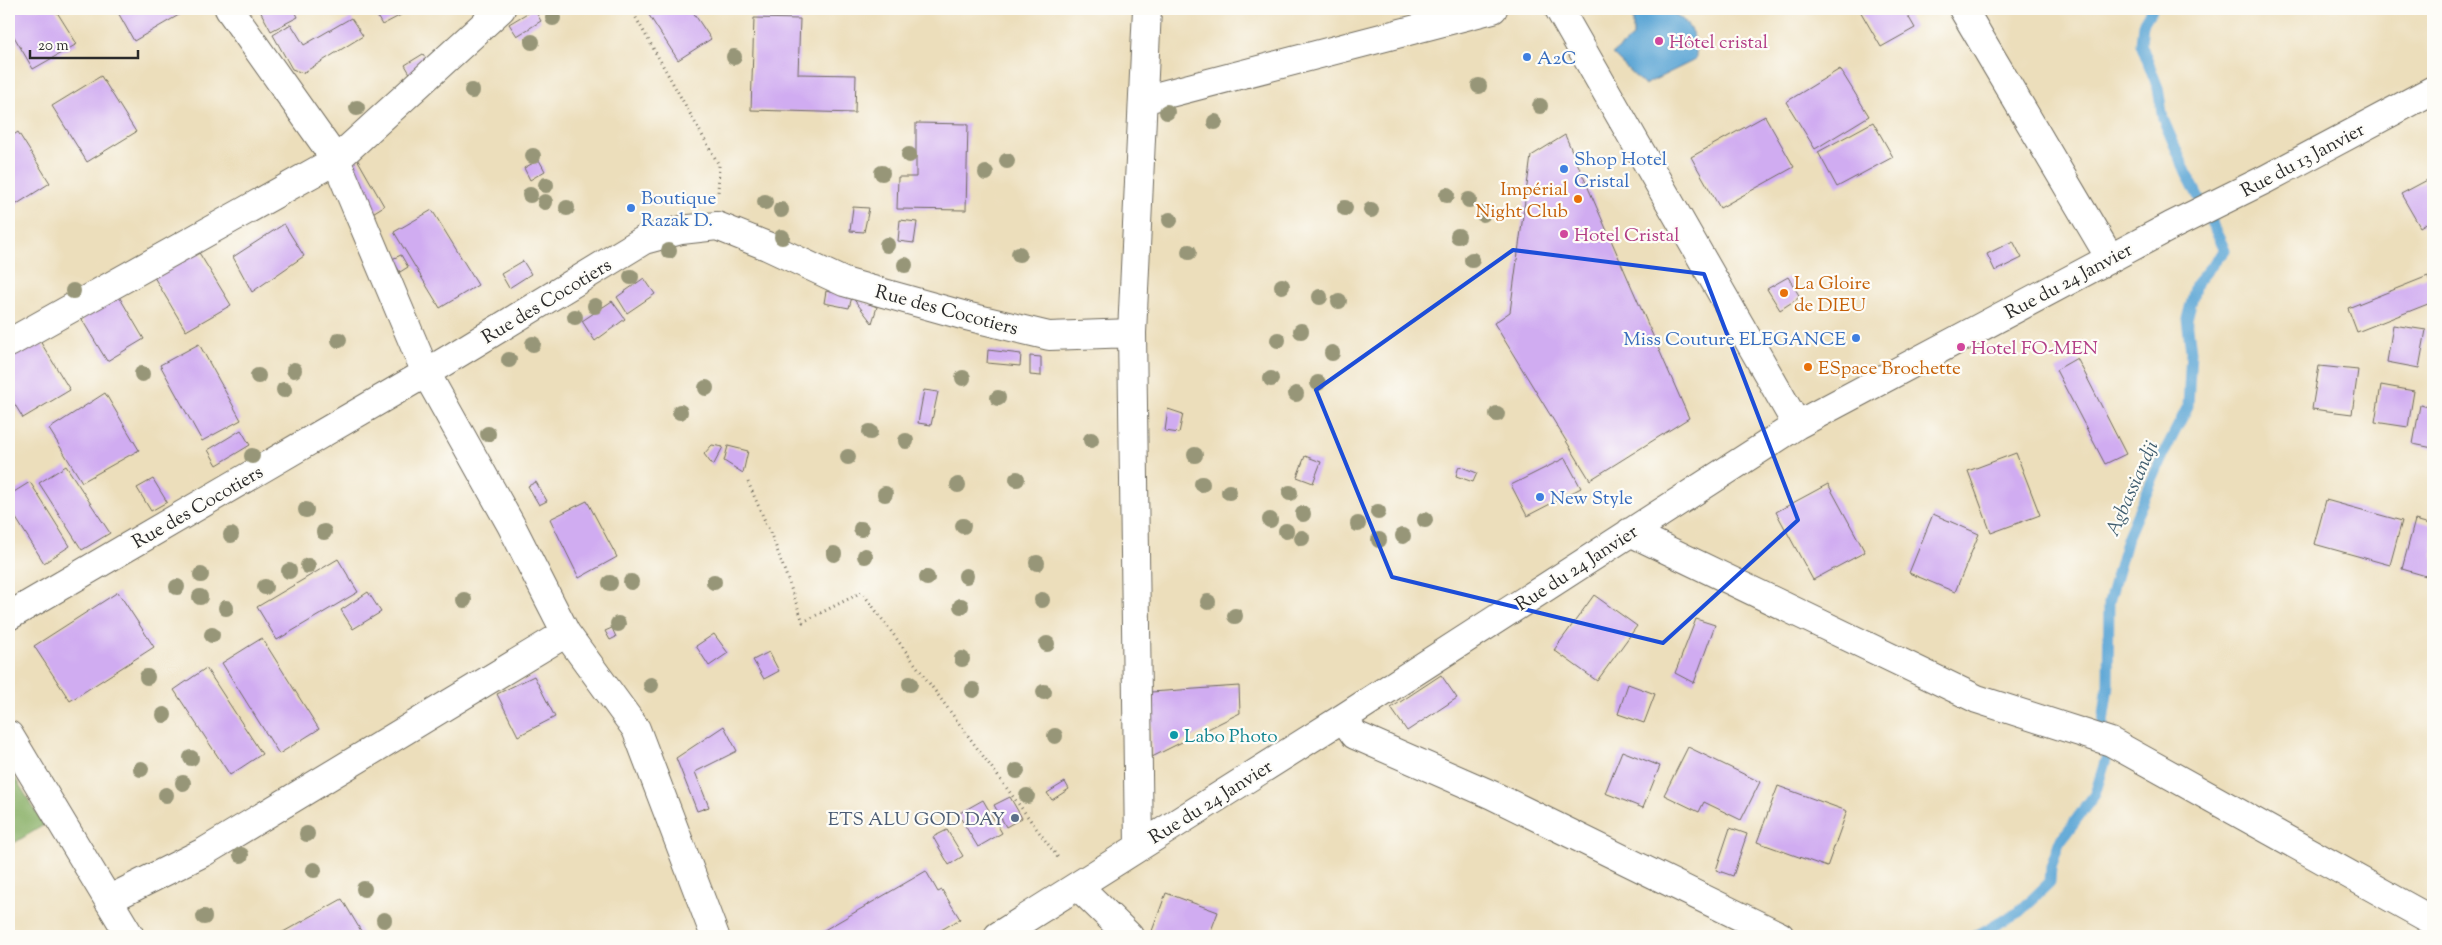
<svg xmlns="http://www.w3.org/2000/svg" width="2442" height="945" viewBox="0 0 2442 945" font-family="'Sorts Mill Goudy',serif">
<rect width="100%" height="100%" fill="#fdfcf7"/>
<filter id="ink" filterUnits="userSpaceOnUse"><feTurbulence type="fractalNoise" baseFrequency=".02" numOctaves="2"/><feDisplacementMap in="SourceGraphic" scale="10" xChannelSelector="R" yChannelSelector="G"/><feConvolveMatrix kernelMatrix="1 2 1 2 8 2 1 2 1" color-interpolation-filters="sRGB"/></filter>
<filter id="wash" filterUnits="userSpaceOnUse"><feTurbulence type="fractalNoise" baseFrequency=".0096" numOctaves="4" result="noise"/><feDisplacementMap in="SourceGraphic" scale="20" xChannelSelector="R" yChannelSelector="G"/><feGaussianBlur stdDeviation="1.12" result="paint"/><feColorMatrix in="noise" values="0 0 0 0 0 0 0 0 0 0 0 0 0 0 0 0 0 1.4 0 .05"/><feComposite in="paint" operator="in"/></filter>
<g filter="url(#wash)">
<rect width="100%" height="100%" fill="#ecdebb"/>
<path fill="#87af65" stroke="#596d48" d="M9 768 44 825 9 846Z"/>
<path fill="#5ea7d6" stroke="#446980" d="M1658 11C1663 12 1670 12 1674 14 1690 21 1700 43 1695 60L1644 85 1612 54 1633 37V18L1638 14Z"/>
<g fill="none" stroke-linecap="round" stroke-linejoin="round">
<path stroke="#5ea7d6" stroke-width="11" d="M2101 738 2108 685 2109 602 2127 538 2164 453 2188 406 2191 351 2187 319 2196 284 2225 250 2186 172 2163 119 2158 88 2141 44 2143 24 2152 9
M1975 936 2019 912 2050 882 2051 867 2059 843 2095 794 2111 743"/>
</g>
<g id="blocks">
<path fill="#d0acf1" d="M18 9H55L77 44 33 69 9 28V14Z
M116 9H181L184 12 134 41Z
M259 9H294L298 17 271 31Z
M373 9H398L401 15 382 25Z
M534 9 541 21 517 36 509 24Z
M645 9H691L711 39 678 60Z
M1859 9H1904L1915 28 1881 47Z
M351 18 363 36 303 73 292 69 273 35 291 24 304 45Z
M754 18 800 19 798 74 856 75 855 113 751 110Z
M423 54 431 66 412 77 405 65Z
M1840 69 1869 116 1815 149 1786 102Z
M101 76 136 132 87 162 52 106Z
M1765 116 1794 167 1720 208 1691 157Z
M1873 122 1893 157 1837 187 1818 152Z
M916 123 968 124 966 210 897 209 898 177H916Z
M18 132 50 183 9 209V138Z
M1565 135 1689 418 1590 480 1494 323 1510 312 1531 156Z
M356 157 384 206 371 214 343 163Z
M539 160 545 171 530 180 524 168Z
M2433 177V219L2420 227 2401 194Z
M853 207 869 208 864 232 850 231Z
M432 210 478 285 440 308 394 232Z
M900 220 917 222 914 243 898 241Z
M284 224 304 256 252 292 233 257Z
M2013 241 2022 258 1995 271 1987 254Z
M198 251 231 305 186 331 154 277Z
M401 255 408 267 400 272 392 259Z
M523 261 531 274 509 288 501 274Z
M2428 276 2433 290V302L2357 332 2348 308Z
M1788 277 1800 297 1780 310 1767 289Z
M644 278 655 294 627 313 617 297Z
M114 288 144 339 107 361 76 310Z
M826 291 852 297 849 308 824 303Z
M852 297 877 307 872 323Z
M612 301 625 319 595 341 582 321Z
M2393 325 2426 330 2419 368 2387 362Z
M35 333 70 390 23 418 9 395V349Z
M199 344 241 420 202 441 160 365Z
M988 350 1021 354 1020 366 987 363Z
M1030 356 1041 357V376L1030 375Z
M2077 358 2126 454 2105 464 2056 370Z
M2319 366 2358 370 2352 414 2312 409Z
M2381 385 2414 391 2408 427 2375 422Z
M924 390 938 392 931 425 918 423Z
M105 393 139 450 82 482 49 429Z
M2420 405 2433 408V448L2413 444Z
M1168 409 1183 414 1179 433 1165 431Z
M241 430 250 445 217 465 208 450Z
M712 445 723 447 713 466 704 454Z
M728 446 748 451 743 473 724 461Z
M2016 453 2040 515 1991 533 1968 471Z
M1305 456 1321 462 1313 483 1297 477Z
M1565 458 1581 488 1527 516 1511 485Z
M66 466 110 533 82 550 39 483Z
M1459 466 1477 473 1473 482 1456 476Z
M153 479 167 502 151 511 137 488Z
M30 482 70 546 44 563 9 507V495Z
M536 482 547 501 539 505 528 486Z
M1828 484 1865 552 1813 580 1776 512Z
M2326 500 2402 521 2390 565 2314 544Z
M587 501 617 557 579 578 550 519Z
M1933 514 1979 534 1955 592 1909 573Z
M2415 520 2433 525V578L2402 569Z
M338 559 358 592 277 640 257 607Z
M118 592 154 647 70 701 34 646Z
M368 592 381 612 353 629 341 610Z
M1594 595 1637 626 1597 681 1554 650Z
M1696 619 1715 625 1694 683 1675 673Z
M612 628 616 637 610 640 605 631Z
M714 634 728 653 709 666 696 646Z
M262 638 319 729 279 754 222 663Z
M769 652 779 671 764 679 753 660Z
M206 668 262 754 230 775 174 690Z
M1441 675 1457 698 1407 731 1391 708Z
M534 676 555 717 518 736 497 694Z
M1628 684 1655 694 1644 723 1618 714Z
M1239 686 1240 713 1152 757 1151 692Z
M724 726 737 751 695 772 709 807 697 811 676 758Z
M1688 747 1760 782 1741 820 1704 802 1699 812 1664 795Z
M1622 751 1660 766 1643 808 1605 793Z
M1065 782 1069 789 1052 800 1047 793Z
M1778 786 1847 811 1827 867 1757 842Z
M1010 797 1022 818 1006 827 994 805Z
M983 800 1002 833 978 847 958 814Z
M1730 828 1747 834 1733 876 1716 870Z
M947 830 963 856 949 865 933 837Z
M926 871 938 892 942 890 960 919 931 936H814Z
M1166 893 1218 912 1209 936H1165L1152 931Z
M342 899 364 936H276Z"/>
</g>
</g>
<g filter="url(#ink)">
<use href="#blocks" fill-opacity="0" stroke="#6f6a5d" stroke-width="1"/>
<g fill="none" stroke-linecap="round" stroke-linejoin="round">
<defs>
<path id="minor" d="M229 9 336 160 426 373 511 525 566 633 636 729 715 936
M1559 9 1797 425
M1963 9 2110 258
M1143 100 1493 9
M9 343 336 160 501 9
M1630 532 1977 699 2111 742 2433 921
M9 616 426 373 644 240 681 230 717 226 767 246 844 282 966 316 1049 336 1132 333
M1343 718 1355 735 1492 795 1780 936
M9 735 130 936
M1139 846 1132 333 1147 9
M1079 887 1129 936
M108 900 204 852 566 633
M998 936 1343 718 1797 425 2171 226 2266 179 2433 90"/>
</defs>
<use href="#minor" stroke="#6f6a5d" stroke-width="30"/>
<path stroke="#6f6a5d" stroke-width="3" stroke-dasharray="1 4" stroke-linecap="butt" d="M631 9 719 165 718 195
M748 482 775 544 803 622 862 592 1059 859"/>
<use href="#minor" stroke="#fff" stroke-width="28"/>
</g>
<g fill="#979678">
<circle cx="553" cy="18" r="8"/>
<circle cx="532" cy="42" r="8"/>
<circle cx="734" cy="57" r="8"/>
<circle cx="1479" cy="86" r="8"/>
<circle cx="472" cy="91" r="8"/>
<circle cx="1540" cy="106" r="8"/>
<circle cx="357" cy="108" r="8"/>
<circle cx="1167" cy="112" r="8"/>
<circle cx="1215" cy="122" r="8"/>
<circle cx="909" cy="155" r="8"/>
<circle cx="533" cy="156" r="8"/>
<circle cx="1007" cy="161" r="8"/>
<circle cx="882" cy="173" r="8"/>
<circle cx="986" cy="173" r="8"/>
<circle cx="546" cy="185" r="8"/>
<circle cx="530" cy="195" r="8"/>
<circle cx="1447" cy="195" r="8"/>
<circle cx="1469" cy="200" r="8"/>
<circle cx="545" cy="202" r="8"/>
<circle cx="765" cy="202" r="8"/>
<circle cx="567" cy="208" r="8"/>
<circle cx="1345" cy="208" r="8"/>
<circle cx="781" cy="210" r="8"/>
<circle cx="1371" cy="210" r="8"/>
<circle cx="1483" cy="214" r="8"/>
<circle cx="1170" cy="220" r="8"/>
<circle cx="1458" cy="236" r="8"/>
<circle cx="782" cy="237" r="8"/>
<circle cx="887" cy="245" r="8"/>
<circle cx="669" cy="251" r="8"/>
<circle cx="1189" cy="252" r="8"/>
<circle cx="1019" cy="254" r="8"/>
<circle cx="1472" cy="260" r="8"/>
<circle cx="905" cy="265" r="8"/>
<circle cx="631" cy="277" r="8"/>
<circle cx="1282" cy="286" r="8"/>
<circle cx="73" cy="291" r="8"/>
<circle cx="1320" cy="297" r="8"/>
<circle cx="1339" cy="301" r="8"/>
<circle cx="595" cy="306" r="8"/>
<circle cx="575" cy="317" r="8"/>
<circle cx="1301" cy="331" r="8"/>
<circle cx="339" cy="340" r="8"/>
<circle cx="1278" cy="340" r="8"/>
<circle cx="533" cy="344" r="8"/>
<circle cx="1332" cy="353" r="8"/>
<circle cx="509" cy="360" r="8"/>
<circle cx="294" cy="370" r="8"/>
<circle cx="142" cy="374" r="8"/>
<circle cx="258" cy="376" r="8"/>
<circle cx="963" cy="378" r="8"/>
<circle cx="1271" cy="379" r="8"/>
<circle cx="1318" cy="383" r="8"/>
<circle cx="706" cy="388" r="8"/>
<circle cx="284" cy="390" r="8"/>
<circle cx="1296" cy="394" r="8"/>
<circle cx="998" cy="398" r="8"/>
<circle cx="680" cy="412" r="8"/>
<circle cx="1497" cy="414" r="8"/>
<circle cx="870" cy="432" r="8"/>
<circle cx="488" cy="434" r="8"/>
<circle cx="1091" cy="440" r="8"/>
<circle cx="906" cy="441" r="8"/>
<circle cx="1195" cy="455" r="8"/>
<circle cx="252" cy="456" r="8"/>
<circle cx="848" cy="457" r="8"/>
<circle cx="1017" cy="479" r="8"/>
<circle cx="1202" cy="484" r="8"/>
<circle cx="958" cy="485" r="8"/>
<circle cx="1229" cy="492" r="8"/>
<circle cx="1290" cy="493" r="8"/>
<circle cx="885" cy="494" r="8"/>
<circle cx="306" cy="510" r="8"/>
<circle cx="1378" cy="512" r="8"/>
<circle cx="1303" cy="514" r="8"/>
<circle cx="1270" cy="520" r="8"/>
<circle cx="1425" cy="520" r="8"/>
<circle cx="1358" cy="524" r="8"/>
<circle cx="963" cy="526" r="8"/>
<circle cx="861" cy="529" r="8"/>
<circle cx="1286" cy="531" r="8"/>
<circle cx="324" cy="532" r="8"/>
<circle cx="231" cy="535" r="8"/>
<circle cx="1403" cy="536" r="8"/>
<circle cx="1302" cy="538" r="8"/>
<circle cx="1379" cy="540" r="8"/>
<circle cx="834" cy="554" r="8"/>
<circle cx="865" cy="556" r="8"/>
<circle cx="1037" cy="563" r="8"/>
<circle cx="308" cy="566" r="8"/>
<circle cx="289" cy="571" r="8"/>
<circle cx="201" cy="575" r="8"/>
<circle cx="966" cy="576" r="8"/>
<circle cx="927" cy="578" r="8"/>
<circle cx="631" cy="582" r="8"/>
<circle cx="714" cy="582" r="8"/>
<circle cx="610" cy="583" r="8"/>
<circle cx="177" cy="587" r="8"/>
<circle cx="265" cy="587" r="8"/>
<circle cx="200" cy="597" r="8"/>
<circle cx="464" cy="600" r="8"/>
<circle cx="1042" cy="600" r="8"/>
<circle cx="1208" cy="602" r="8"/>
<circle cx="961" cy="606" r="8"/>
<circle cx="226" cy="608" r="8"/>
<circle cx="1235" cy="616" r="8"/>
<circle cx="618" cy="624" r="8"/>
<circle cx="212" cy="635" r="8"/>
<circle cx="1047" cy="644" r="8"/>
<circle cx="962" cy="659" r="8"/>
<circle cx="147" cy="677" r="8"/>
<circle cx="910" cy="684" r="8"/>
<circle cx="651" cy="685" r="8"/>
<circle cx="973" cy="690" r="8"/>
<circle cx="1044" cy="692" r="8"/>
<circle cx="164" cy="715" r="8"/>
<circle cx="1055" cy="736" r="8"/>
<circle cx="191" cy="758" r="8"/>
<circle cx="141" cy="769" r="8"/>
<circle cx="1017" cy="771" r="8"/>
<circle cx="183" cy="783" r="8"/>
<circle cx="166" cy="795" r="8"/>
<circle cx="1027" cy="796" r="8"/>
<circle cx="307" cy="834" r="8"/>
<circle cx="241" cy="855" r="8"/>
<circle cx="314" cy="870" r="8"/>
<circle cx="364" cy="889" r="8"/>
<circle cx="204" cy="917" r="8"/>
<circle cx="384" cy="920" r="8"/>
</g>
</g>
<path fill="none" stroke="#1d4ed8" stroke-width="4" stroke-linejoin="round" d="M1513 250 1704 274 1798 520 1663 643 1392 577 1316 390Z"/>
<g fill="#d1479c" stroke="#fdfcf7" stroke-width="2">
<circle cx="1659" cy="41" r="5"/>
<circle cx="1564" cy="234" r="5"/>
<circle cx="1961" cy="347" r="5"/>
</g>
<g fill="#3f7fe0" stroke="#fdfcf7" stroke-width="2">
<circle cx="1527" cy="57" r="5"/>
<circle cx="1564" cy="169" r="5"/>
<circle cx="631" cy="208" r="5"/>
<circle cx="1856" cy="338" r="5"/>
<circle cx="1540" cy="497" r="5"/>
</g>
<g fill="#e8710a" stroke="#fdfcf7" stroke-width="2">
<circle cx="1578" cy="199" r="5"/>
<circle cx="1784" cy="293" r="5"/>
<circle cx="1808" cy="367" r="5"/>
</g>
<circle fill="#0f9aa8" stroke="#fdfcf7" stroke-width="2" cx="1174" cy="735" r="5"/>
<circle fill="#5c6f8a" stroke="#fdfcf7" stroke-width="2" cx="1015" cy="818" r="5"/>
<g text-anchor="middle" stroke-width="4.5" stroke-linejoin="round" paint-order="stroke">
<g font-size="19" fill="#b23c85" stroke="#fdfcf7" text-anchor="start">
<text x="1669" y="48">Hôtel cristal</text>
<text x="1574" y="241">Hotel Cristal</text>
<text x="1971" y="354">Hotel FO-MEN</text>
</g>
<g font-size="19" fill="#366cbe" stroke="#fdfcf7" text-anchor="start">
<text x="1537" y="64">A2C</text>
<text x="1574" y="165">Shop Hotel<tspan x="1574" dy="22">Cristal</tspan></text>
<text x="641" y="204">Boutique<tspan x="641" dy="22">Razak D.</tspan></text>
<text x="1846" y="345" text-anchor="end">Miss Couture ELEGANCE</text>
<text x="1550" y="504">New Style</text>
</g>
<g font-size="19" fill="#2b2b2b" stroke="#fdfcf7">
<text transform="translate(2302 159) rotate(-28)" y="7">Rue du 13 Janvier</text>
<text transform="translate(2068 280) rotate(-28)" y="7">Rue du 24 Janvier</text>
<text transform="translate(546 300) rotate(-31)" y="7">Rue des Cocotiers</text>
<text transform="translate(947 309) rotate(15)" y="7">Rue des Cocotiers</text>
<text transform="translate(197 506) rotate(-30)" y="7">Rue des Cocotiers</text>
<text transform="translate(1576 567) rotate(-33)" y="7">Rue du 24 Janvier</text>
<text transform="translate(1210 801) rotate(-32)" y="7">Rue du 24 Janvier</text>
</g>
<g font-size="19" fill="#c56008" stroke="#fdfcf7" text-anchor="start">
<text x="1568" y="195" text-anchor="end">Impérial<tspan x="1568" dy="22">Night Club</tspan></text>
<text x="1794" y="289">La Gloire<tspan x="1794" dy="22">de DIEU</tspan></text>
<text x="1818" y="374">ESpace Brochette</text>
</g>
<g font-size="19" fill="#0d838f" stroke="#fdfcf7" text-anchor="start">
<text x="1184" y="742">Labo Photo</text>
</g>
<g font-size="19" fill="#4e5e75" stroke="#fdfcf7" text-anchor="end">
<text x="1005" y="825">ETS ALU GOD DAY</text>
</g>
<g font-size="20" font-style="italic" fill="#3f5d6f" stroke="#fdfcf7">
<text transform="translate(2131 488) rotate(-66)" y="7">Agbassiandji</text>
</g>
</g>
<rect width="2442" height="945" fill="none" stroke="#fdfcf7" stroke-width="30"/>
<path d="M30 50v8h108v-8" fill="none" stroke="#2b2b2b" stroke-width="2.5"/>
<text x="38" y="50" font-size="15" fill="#2b2b2b" stroke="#fdfcf7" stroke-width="4" paint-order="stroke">20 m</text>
</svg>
